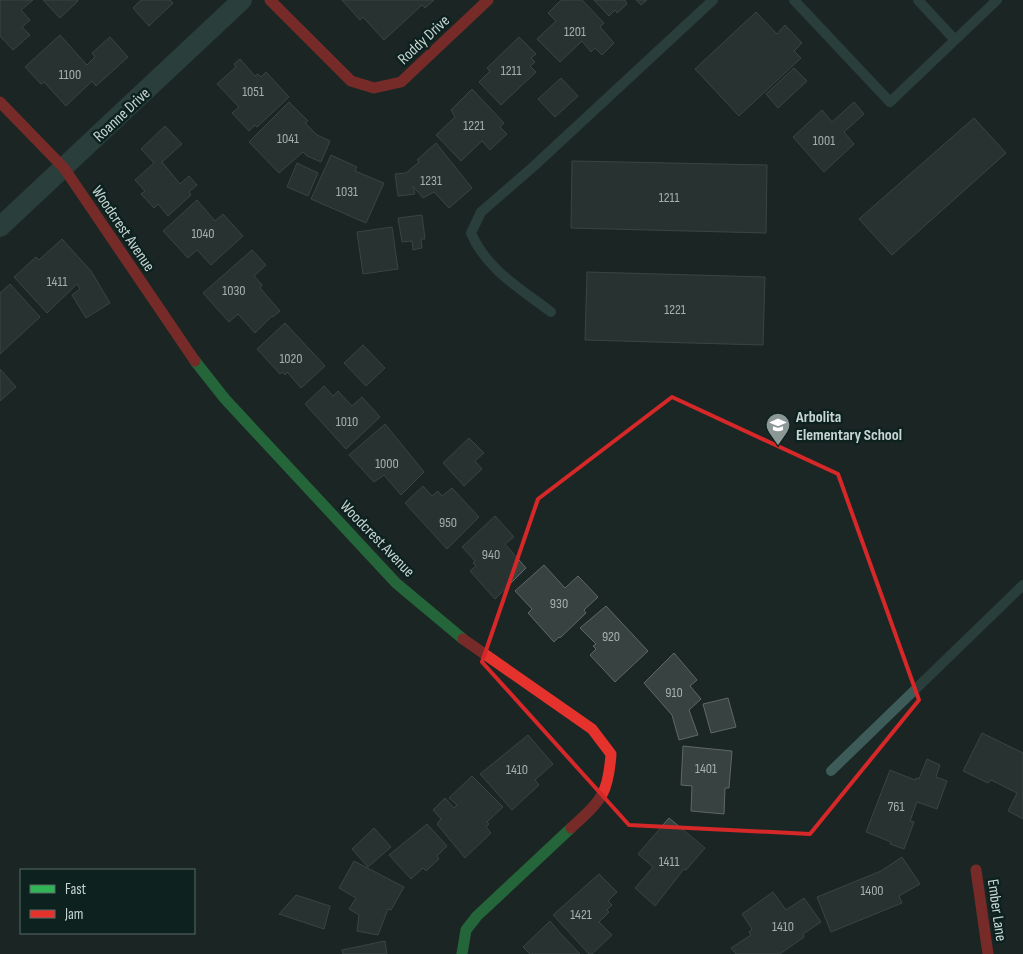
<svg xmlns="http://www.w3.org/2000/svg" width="1023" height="954" viewBox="0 0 1023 954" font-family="'Sofia Sans Condensed',sans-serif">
<rect width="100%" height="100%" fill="#1b2724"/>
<path fill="#384240" stroke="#5f6867" d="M0 0H33L21 10 30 20 22 27 30 35 13 50 0 36Z
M43 0H77L78 1 60 18Z
M141 0H170L173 3 149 26 133 8Z
M342 0H434L425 8 422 5 384 40 363 17 360 20Z
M561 0H582L604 23 600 27 614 43 602 55 595 48 591 52 582 41 560 62 537 39 556 21 548 13Z
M594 0H625L627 4 617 13 615 10 609 16Z
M636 0H647L641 5Z
M756 12 777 34 785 25 802 43 794 51 801 58 739 116 695 69Z
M60 35 87 65 95 57 92 53 110 37 128 57 96 86 92 81 66 106 44 82 41 84 25 67Z
M519 37 536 54 531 58 535 62 530 66 536 72 501 105 479 82 490 71 487 68Z
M240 59 255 76 258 74 261 77 266 72 289 97 257 127 255 125 249 131 232 113 239 107 217 84 236 67 234 64Z
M794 68 807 81 778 108 766 94Z
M561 78 578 96 555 117 538 99Z
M472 89 504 123 500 127 507 134 490 150 482 141 461 161 436 135 455 117 451 110Z
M289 102 308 121 305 123 317 135 330 141 321 162 307 156 303 152 279 173 249 142Z
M854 102 864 114 844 132 854 144 824 172 793 137 822 110 832 122Z
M974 118 1006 153 892 255 859 219Z
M165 126 182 144 162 162 180 184 189 176 197 185 189 192 191 195 168 216 158 204 154 208 141 194 145 191 135 180 154 163 141 149Z
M436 143 472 188 449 208 434 192 423 198 413 186 415 194 398 196 395 174 406 173 419 162 417 160Z
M331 155 357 167 355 171 384 183 366 223 311 199Z
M572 161 767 165 766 233 571 228Z
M297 163 318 173 308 196 287 187Z
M197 200 215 221 223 214 243 236 211 265 197 250 188 258 163 231Z
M422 215 425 239H421L422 248 413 250 412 241 402 242 398 218Z
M392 227 398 269 363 274 357 232Z
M62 239 91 271 110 303 86 318 72 295 80 289 77 284 47 313 14 277 36 257 39 260Z
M252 250 266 265 254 276 262 285 260 288 280 311 273 317 272 316 255 333 238 314 229 322 203 293Z
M587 272 765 277 763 345 585 340Z
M10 284 40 317 0 354V293Z
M285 323 325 366 301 388 287 372 285 375 282 372 280 374 257 349Z
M363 345 385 368 366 386 344 363Z
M0 369 16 387 0 401Z
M324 386 333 396 338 391 352 406 362 397 380 417 346 449 305 404Z
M385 424 424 472 401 495 384 475 374 482 349 455Z
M469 438 484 453 475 461 482 469 464 486 443 463Z
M423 486 432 496 438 491 442 496 452 488 479 517 447 549 405 503Z
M495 516 514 537 505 544 526 568 495 599 470 571 476 566 473 563 475 561 462 547Z
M544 565 565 588 578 576 598 597 584 610 586 613 560 638 559 637 554 642 528 613 532 609 515 591Z
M606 606 648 651 615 682 590 655 596 649 593 646 596 644 580 628Z
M674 653 697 680 690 686 701 699 689 710 698 735 679 740 672 715 644 683Z
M728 698 736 727 711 733 703 704Z
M982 733 1023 753V819L1008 811 1017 793 991 780 988 783 963 771Z
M528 735 553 764 535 780 539 785 512 810 480 774Z
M683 746 732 751 729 788H725L724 814 691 811 692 786 681 785Z
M927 759 940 765 936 777 947 781 937 809 917 802 910 821 914 822 904 849 890 844 891 842 866 832 890 770 915 780 916 778 919 779Z
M472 776 503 807 487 822 489 824 486 827 491 833 465 858 437 824 441 819 433 810 445 798 454 808 457 805 449 798Z
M669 818 705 848 686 870 684 869 655 906 635 888 653 867 638 854Z
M427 824 447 846 437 856 439 859 426 871 423 868 411 879 389 855Z
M374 828 391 847 368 867 352 849Z
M902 857 920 884 899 896 902 903 831 932 817 897 881 871Z
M354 861 404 887 391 910 388 909 378 935 357 931 359 915 349 909 356 898 339 888Z
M599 874 617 892 608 901 612 905 607 910 609 912 599 922 612 935 592 954H589L553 915Z
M773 892 786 910 804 898 821 922 803 934 804 937 780 954H736L731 948 751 935 749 932 752 929 742 914Z
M296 895 330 906 324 929 279 914Z
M550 921 560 933 580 954H530L523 947Z
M385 941 387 954H343L342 950Z"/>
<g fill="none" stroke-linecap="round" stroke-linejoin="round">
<path stroke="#3d5b58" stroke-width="10" d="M794 0 890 102 997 0
M918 0 955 40
M551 312C521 289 486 269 471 233L481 212 534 166 713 0
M831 771 1023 585"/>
<path stroke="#3d5b58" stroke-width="20" d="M0 227 242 0"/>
<path stroke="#30b455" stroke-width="11" d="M195 361 225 399 396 583 463 639
M462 954 466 930 477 916 571 828"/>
<path stroke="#e5322d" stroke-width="11" d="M270 0 351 81 374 88 401 82 488 0
M0 102 64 168 195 361
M463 639 592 729 611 754C608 796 601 800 571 828
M976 870 988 954"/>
</g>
<path d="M0 0H1023V954H0ZM672 397 838 474 919 700 810 834 629 825 482 662 538 499Z" fill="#1b2724" fill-opacity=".55" fill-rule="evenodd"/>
<path fill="none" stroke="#d62828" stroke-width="4" stroke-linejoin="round" d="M672 397 838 474 919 700 810 834 629 825 482 662 538 499Z"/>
<defs>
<symbol id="school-pin" viewBox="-11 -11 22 30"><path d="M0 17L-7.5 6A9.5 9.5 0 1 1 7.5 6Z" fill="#8b9895" stroke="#0d221f"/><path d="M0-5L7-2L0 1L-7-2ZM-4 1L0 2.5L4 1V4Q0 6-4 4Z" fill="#fff"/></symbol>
</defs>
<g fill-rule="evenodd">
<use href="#school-pin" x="764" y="411" width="28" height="38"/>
</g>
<g text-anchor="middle" stroke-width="5" stroke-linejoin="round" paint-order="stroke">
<g font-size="14" fill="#a4b0ae">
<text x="575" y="36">1201</text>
<text x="511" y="75">1211</text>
<text x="70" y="79">1100</text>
<text x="253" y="96">1051</text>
<text x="474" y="130">1221</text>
<text x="288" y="143">1041</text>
<text x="824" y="145">1001</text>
<text x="431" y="185">1231</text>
<text x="347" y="196">1031</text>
<text x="669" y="202">1211</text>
<text x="203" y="238">1040</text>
<text x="57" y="286">1411</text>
<text x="234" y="295">1030</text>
<text x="675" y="314">1221</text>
<text x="291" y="363">1020</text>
<text x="347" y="426">1010</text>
<text x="387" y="468">1000</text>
<text x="448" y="527">950</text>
<text x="491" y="559">940</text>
<text x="559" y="608">930</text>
<text x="611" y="641">920</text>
<text x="674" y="697">910</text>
<text x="706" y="773">1401</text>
<text x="517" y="774">1410</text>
<text x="896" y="811">761</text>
<text x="669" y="866">1411</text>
<text x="872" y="895">1400</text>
<text x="581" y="919">1421</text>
<text x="783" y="931">1410</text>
</g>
<g font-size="16" fill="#c8d5d2" stroke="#0d221f">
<text transform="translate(423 39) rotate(-43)" y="6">Roddy Drive</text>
<text transform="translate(121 114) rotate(-43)" y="6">Roanne Drive</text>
<text transform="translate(124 228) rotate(56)" y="6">Woodcrest Avenue</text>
<text transform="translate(378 538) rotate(46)" y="6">Woodcrest Avenue</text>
<text transform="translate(998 910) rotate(82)" y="6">Ember Lane</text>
</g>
<g font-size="16" font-weight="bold" fill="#c8d5d2" stroke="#0d221f" text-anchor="start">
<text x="796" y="422">Arbolita<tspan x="796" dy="18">Elementary School</tspan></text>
</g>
</g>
<rect x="20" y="869" width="175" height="65" fill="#0d221f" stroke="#586a67"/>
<rect x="30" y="885" width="25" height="8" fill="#30b455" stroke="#586a67"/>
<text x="65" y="894" font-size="15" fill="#c8d5d2">Fast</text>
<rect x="30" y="910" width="25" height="8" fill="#e5322d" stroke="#586a67"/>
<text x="65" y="919" font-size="15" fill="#c8d5d2">Jam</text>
</svg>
